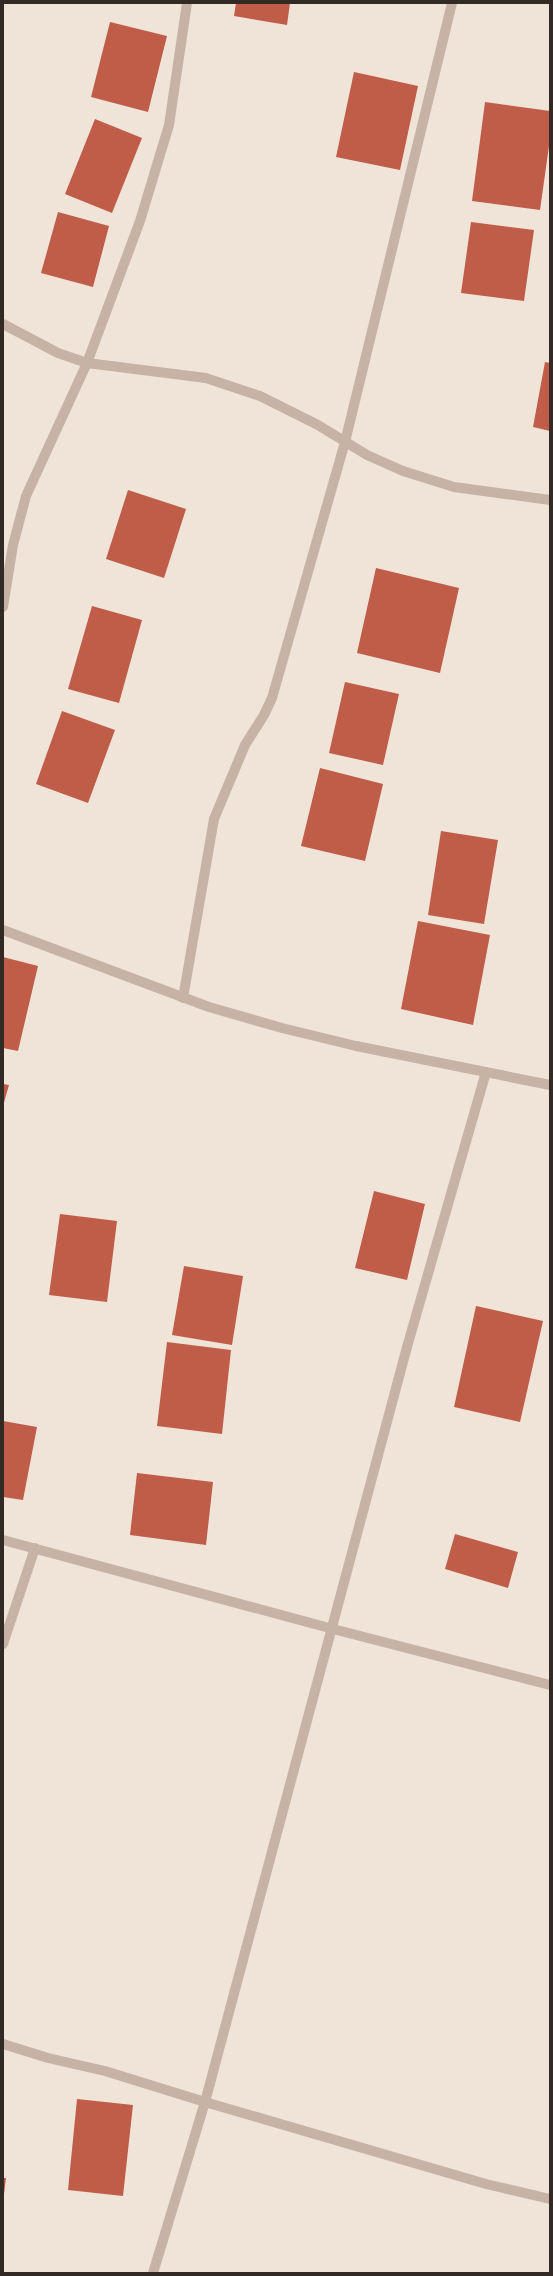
<svg xmlns="http://www.w3.org/2000/svg" width="553" height="2276" viewBox="0 0 553 2276" font-family="Raleway,sans-serif">
<rect width="100%" height="100%" fill="#f0e4d9"/>
<path fill="#bf5d48" d="M236 3H290L287 25 234 16Z
M110 22 167 36 148 112 91 97Z
M354 72 418 86 400 170 336 157Z
M485 102 550 111V139L540 210 472 201Z
M95 119 142 138 112 213 65 194Z
M58 212 109 226 93 287 41 273Z
M471 222 534 230 524 301 461 293Z
M545 362 550 363V431L533 427Z
M128 490 186 509 164 578 106 559Z
M376 568 459 588 440 673 357 653Z
M92 606 142 620 119 703 68 689Z
M345 682 399 694 383 765 329 753Z
M62 711 115 730 88 803 36 784Z
M320 768 383 784 365 861 301 846Z
M441 831 498 840 484 924 428 915Z
M418 921 490 935 473 1025 401 1009Z
M3 957 38 966 18 1051 3 1048Z
M3 1084 9 1085 3 1106Z
M374 1191 425 1204 407 1280 355 1268Z
M60 1214 117 1221 107 1302 49 1295Z
M184 1266 243 1276 232 1345 172 1335Z
M476 1306 543 1321 520 1422 454 1407Z
M167 1342 231 1350 222 1434 157 1426Z
M3 1421 37 1427 23 1500 3 1497Z
M137 1473 213 1482 206 1545 130 1535Z
M455 1534 518 1552 508 1588 445 1569Z
M77 2099 133 2105 123 2196 68 2190Z
M3 2178H6L4 2194H3Z"/>
<g fill="none" stroke-linecap="round" stroke-linejoin="round">
<path stroke="#c7b3a6" stroke-width="10" d="M3 324 58 353 87 363 206 378 260 396 318 425 367 455 403 471 454 487 550 500
M3 607 13 545 26 496 87 363 140 221 169 125 187 3
M3 930 209 1007 282 1028 356 1046 550 1085
M183 998 214 819 245 745 264 715 272 698 345 442 452 3
M3 1540 333 1629 550 1685
M3 1644 35 1548
M3 2044 48 2058 105 2071 205 2102 486 2184 550 2199
M153 2273 205 2102 407 1347 486 1072"/>
</g>
<rect width="553" height="2276" fill="none" stroke="#332a26" stroke-width="8"/>
</svg>
